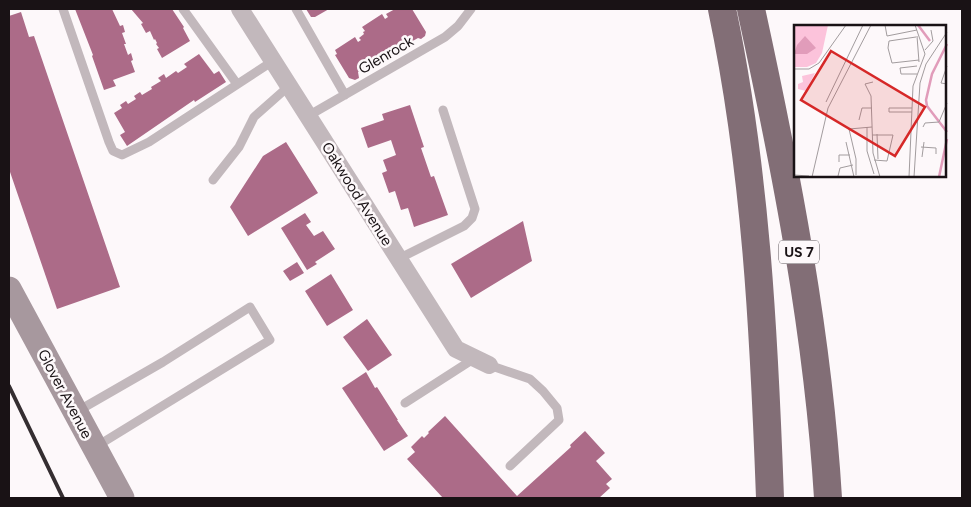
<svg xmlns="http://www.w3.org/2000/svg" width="971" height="507" viewBox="0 0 971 507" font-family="Figtree,sans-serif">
<rect width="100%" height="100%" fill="#fdf8fa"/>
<path fill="#ac6b88" d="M75 9H112L120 26 123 25 125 32 122 33 126 44H124L128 55 131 53 133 60 131 61 135 72 113 80 116 86 104 90 92 56 93 55Z
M131 9H172L184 27 183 28 190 41 162 58 157 49 159 48 156 44 157 43 155 39 154 40 150 31 146 33 141 24 143 23Z
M306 9H329L315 17H311Z
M395 9H412L426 32 425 36 421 39 418 38 411 42 408 39 404 44 400 43 387 51 386 55 382 56 379 55 380 60V65L376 67 372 65 358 72 359 78 355 80 349 78 335 55 337 54 335 50 355 37 358 42 361 40 359 38 364 34 363 32 365 31 362 27 382 14 385 19 388 17 386 14Z
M21 12 29 37 34 36 120 287 57 309 9 169V16Z
M199 54 214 74 219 71 226 82 195 102 194 100 127 146 120 135 125 132 114 113 122 108 120 105 126 101 128 104 136 99 134 96 140 92 142 95 152 89 151 87 161 81 158 78 164 74 166 78 176 71 178 73 187 67 184 64Z
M410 105 424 147 421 148 431 177 434 176 448 215 414 227 408 208 401 210 395 191 389 193 382 173 387 171 383 160 396 155 391 140 368 148 361 128 384 120 382 114Z
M286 142 318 193 248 236 230 207 263 156Z
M305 213 311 222 306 225 314 236 323 231 335 249 315 262 317 264 307 270 281 228Z
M523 221 532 261 471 298 451 264Z
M297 262 304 273 290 281 283 271Z
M331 274 353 310 327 326 305 291Z
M367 319 392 355 368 371 343 337Z
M366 372 375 388 377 387 398 420H397L408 436 384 451 342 388Z
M445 416 517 496 571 447 570 445 585 431 605 453 596 461 612 479 606 484 610 488 599 498H443L407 459 415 452 411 447 422 436 424 438 429 433 428 432Z"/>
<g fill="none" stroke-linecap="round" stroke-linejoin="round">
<path stroke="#c2b8bc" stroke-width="9" d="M63 9 109 142 113 151 122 155 149 142 273 61
M183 9 237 84
M296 9 345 95
M308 116 445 37 458 26 471 9
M213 180 239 147 254 117 289 86
M398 259 464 226 472 218 475 209 443 110
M489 365 530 379 543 391 557 408 559 420 510 466
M405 403 475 358
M76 412 163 362 250 307 270 340 97 446"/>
<path stroke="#c2b8bc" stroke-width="18" d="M240 9 456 349 489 365"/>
<path stroke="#a7989e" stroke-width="25" d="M9 289 122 498"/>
<path stroke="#826e76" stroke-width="28" d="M722 9C756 171 764 333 770 498
M751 9C786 170 818 333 828 498"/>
<path stroke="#352e31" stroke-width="4" d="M9 386 63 498"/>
</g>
<g text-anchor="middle" stroke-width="5" stroke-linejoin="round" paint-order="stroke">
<rect fill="#fdf8fa" stroke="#5d575a" stroke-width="1" x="779" y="240.5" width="40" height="23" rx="4"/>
<g font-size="14" font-weight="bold" fill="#191215">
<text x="799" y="257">US 7</text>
</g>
<g font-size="15" fill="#191215" stroke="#fdf8fa">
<text transform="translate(386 55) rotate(-30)" y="5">Glenrock</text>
<text transform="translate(357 194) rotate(58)" y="5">Oakwood Avenue</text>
<text transform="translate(65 394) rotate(62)" y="5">Glover Avenue</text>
</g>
</g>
<g transform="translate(794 25)">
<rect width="152" height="152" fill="#fdf8fa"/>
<path d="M0 0H34L28 28 22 38 13 42H0Z" fill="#fcc3db"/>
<path d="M21 48 12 66 4 64V59L9 57 8 51Z" fill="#fcc3db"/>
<path d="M11 11 22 23 13 29H0L3 20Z" fill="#e19cba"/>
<path fill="none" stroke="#e19cba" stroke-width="2.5" d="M124 0 136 16M153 19 138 49 132 75 133 81 153 107M145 152 153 114"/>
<path fill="none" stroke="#a29c9e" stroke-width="1" d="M91 0 93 11 123 5M123 11 125 37M122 12 95 16 94 23 98 38 125 35M131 25 139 16 137 5M153 41 147 58 153 59M0 44H15L25 38 52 0M123 49H107L106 43 123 41M79 57 71 59 77 71 79 128 86 152M32 77 69 0M118 87H95V83H118M65 95 68 83H78M73 102V126L80 149M129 102 131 98 145 97 153 78M83 109 84 134M78 110H99L93 136 80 135M52 117 60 152M127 122 142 123V129M128 132 130 117M45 137V130H56M0 150 15 151M62 150V134L55 104 78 102M44 151 46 143 59 140M18 152 34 83 77 0M115 152 119 61 131 29 121 0M120 152 126 58 132 39 153 7"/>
<path fill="#d62828" fill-opacity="0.15" stroke="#d62828" stroke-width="2.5" d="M37 26 131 82 101 131 7 75Z"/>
<rect width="152" height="152" fill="none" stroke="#191215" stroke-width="2.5"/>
</g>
<rect width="971" height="507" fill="none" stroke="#191215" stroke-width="20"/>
</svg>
